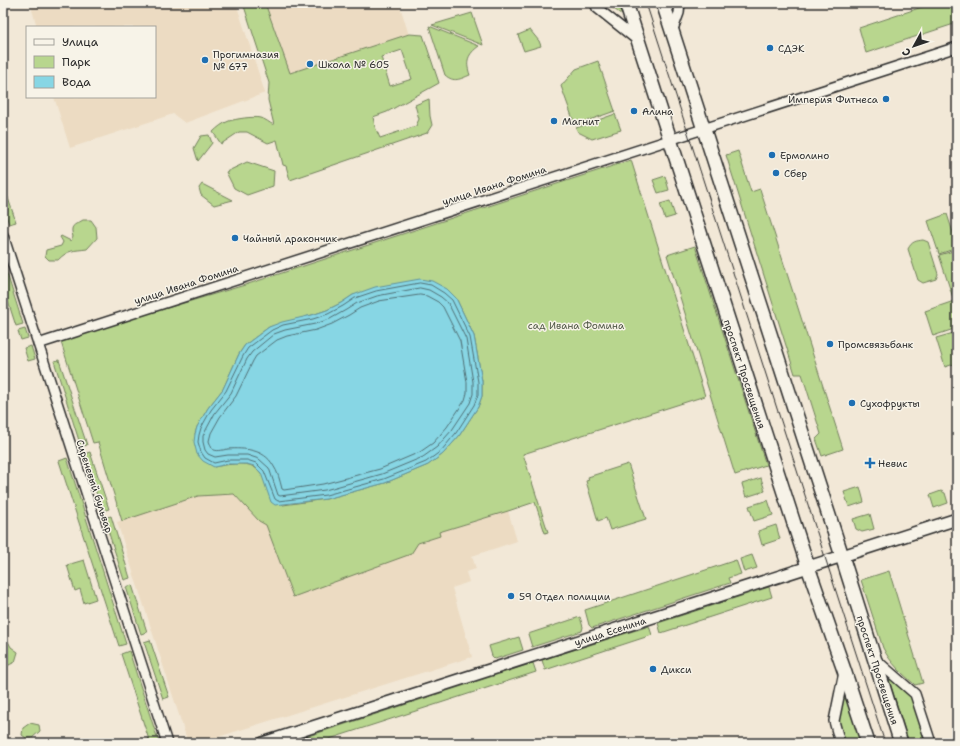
<svg xmlns="http://www.w3.org/2000/svg" width="960" height="746" viewBox="0 0 960 746" font-family="'Shantell Sans',sans-serif">
<rect width="100%" height="100%" fill="#f2e8d7"/>
<filter id="ink" filterUnits="userSpaceOnUse"><feTurbulence type="fractalNoise" baseFrequency=".025" numOctaves="2"/><feDisplacementMap in="SourceGraphic" scale="8" xChannelSelector="R" yChannelSelector="G"/><feConvolveMatrix kernelMatrix="1 2 1 2 8 2 1 2 1" color-interpolation-filters="sRGB"/></filter>
<g filter="url(#ink)">
<path fill="#ecdbc2" d="M30 3H236L265 93 185 123 173 114 70 148 54 97H155V27H37Z
M243 3H399L412 45 285 89Z
M234 494 259 521 266 525 293 597 418 543 439 536 438 532 508 511 517 541 472 556 476 569 466 572 469 582 452 588 472 657 199 743H188L117 522 198 496Z"/>
<path fill="#b8d68e" stroke="#72805c" fill-rule="evenodd" d="M243 3H265L290 73 409 34 423 35 439 83 387 112 373 117 375 127 380 138 416 126 419 119 415 105 429 99 430 116 432 125 427 133 290 180 286 166 283 165 277 140 268 143 247 132H239L221 144 213 132C217 128 223 123 229 121 236 119 253 116 260 118 266 119 269 123 274 125L268 100 269 83ZM402 50 412 79 390 86 381 57Z
M606 3H618L622 15Z
M934 3H957V23L866 53 859 28Z
M472 13 483 45 432 25Z
M429 26 479 46C468 54 465 61 470 75 460 79 454 83 445 75Z
M530 30 539 41 541 46 524 51 518 35Z
M598 61 615 111 575 125 561 86 576 69Z
M615 114 621 130 592 139 578 132 576 128Z
M209 135 212 143 198 161 194 148 201 136Z
M738 151 751 192 760 189 843 449 822 456 816 439 821 434 802 374H795L726 155Z
M631 160 705 396 523 454 548 532 545 533 535 502 508 511 439 532 440 536 418 543 411 554 293 597 266 525 259 521 234 494 198 496 122 521 98 442 93 443 60 339C122 322 183 303 245 285ZM353 295 456 298 474 336 482 381V396L478 407 459 436 443 454 428 465 385 483 326 499 283 505C276 495 264 473 254 467 245 461 224 465 214 467L195 434 197 427 208 408 223 389 239 354 245 345 269 327 312 315 327 310 341 303Z
M247 162 274 171 273 186 247 195 234 188 226 172Z
M665 176 669 190 658 193 653 180Z
M202 184 233 200 214 205 201 195 199 188Z
M6 192 16 222 9 224 3 206V193Z
M670 201 675 216 665 219 660 204Z
M947 214 957 245V248L939 254 928 221Z
M83 220H91L96 227 97 238 87 249C73 251 69 249 58 260H49L45 256 46 250 61 246 63 242 60 237 61 236 71 241 73 237C70 225 73 226 83 220Z
M923 240 928 242 938 274 936 279 923 283 918 280 908 249C912 241 916 241 923 240Z
M695 246 766 465 735 475 667 255Z
M957 250V328L933 336 925 311 954 301 939 255Z
M3 261 23 324 16 326 3 286Z
M25 329 28 338 21 340 18 331Z
M957 332V363L945 367 936 338Z
M31 346 35 359 28 361 24 348Z
M59 360 87 445 81 447 54 361Z
M90 452 109 509 102 511 84 454Z
M67 458 126 644 119 646 59 461Z
M628 464 646 519 610 530 606 518 598 521 586 481 589 480 588 477Z
M761 478 765 491 746 497 742 484Z
M860 487 864 502 849 507 844 492Z
M941 491 945 493 948 503 934 508 930 495Z
M768 500 773 515 754 521 749 506Z
M870 514 874 529 862 532 856 529 853 519Z
M111 516 130 578 124 580 104 518Z
M776 525 780 539 762 545 758 531Z
M752 555 757 568 744 572 740 559Z
M84 560 96 599 84 603 80 589 75 591 67 565Z
M736 560 741 574 728 578 730 583 592 628 589 625 585 610Z
M889 571 923 683 915 685C902 673 891 664 883 648L861 580Z
M132 585 147 632 141 634 126 587Z
M769 587 772 597 661 633 658 623Z
M580 617 583 627 582 631 532 647 528 634Z
M3 623 6 626 4 634 11 647 18 652 15 662 5 667 3 666Z
M649 626 652 635 545 670 542 660Z
M519 637 523 650 495 659 492 656 489 646Z
M150 640 169 697 163 699 144 642Z
M129 651 159 743H150L121 654Z
M533 663 536 672 317 743H287Z
M893 678 912 695 927 743H909L889 680Z
M846 695 861 743H845L838 720 842 696Z
M30 723 39 725 40 731 32 738H26L22 735 23 728Z"/>
<path fill="#87d6e4" stroke="#62929a" d="M420 279 432 281 447 289 456 298 474 336 482 381V396L478 407 459 436 443 454 428 465 385 483 326 499 275 505 271 502 261 473 254 466 247 464H228L214 467 203 461 197 454 194 442 195 434 197 427 208 408 223 389 239 354 245 345 269 327 282 322 312 315 327 310 341 303 353 295 375 287Z"/>
<g fill="none" stroke-linecap="round" stroke-linejoin="round">
<path stroke="#506f75" stroke-width="1" d="M420 283 431 285 444 293 452 300 470 337 478 382V395L474 405 456 433 441 451 426 462 384 479 326 495 278 501 275 499 264 471 256 463 247 460H228L214 463 205 458 201 452 198 442 199 435 201 428 211 410 226 391 243 356 248 348 272 330 283 325 313 319 328 314 343 306 355 298 376 291Z
M420 288 429 290 441 297 448 303 466 339 473 382V394L470 403 452 430 437 447 423 457 382 474 325 490 280 496 278 495 269 468 259 459 247 455H228L215 457 208 454 205 450 203 442V436L206 430 215 413 231 393 247 359 252 352 274 334 285 330 315 324 330 319 346 310 357 303 377 296Z
M420 295 427 296 438 302 443 307 460 341 467 382V393L465 400 447 427 433 443 420 452 380 469 323 484 284 490 282 489C280 481 278 472 273 465 264 449 244 448 228 449 222 450 217 452 212 449L209 441 211 433 220 417 236 396 253 361 256 356 277 340 287 336 316 330 332 324 349 315 360 308 379 301Z"/>
<defs>
<path id="minor" d="M595 3 597 8 637 40
M672 32 679 13 680 3
M3 235 167 743
M38 344 957 47
M875 659 915 694 931 743
M840 743 834 721 844 672"/>
<path id="tertiary" d="M263 743 957 519"/>
<path id="secondary" d="M626 3 808 567 844 670 868 743
M663 3 842 556 901 743"/>
</defs>
<use href="#minor" stroke="#2b2b2b" stroke-width="12"/>
<use href="#tertiary" stroke="#2b2b2b" stroke-width="14"/>
<use href="#secondary" stroke="#2b2b2b" stroke-width="16"/>
<use href="#minor" stroke="#f7f3e8" stroke-width="9"/>
<use href="#tertiary" stroke="#f7f3e8" stroke-width="11"/>
<use href="#secondary" stroke="#f7f3e8" stroke-width="13"/>
<path stroke="#2b2b2b" stroke-width="1" d="M646 3 885 743"/>
</g>
</g>
<g fill="#1f6fb2" stroke="#f7f3e8" stroke-width="1.5">
<circle cx="770" cy="48" r="4"/>
<circle cx="205" cy="60" r="4"/>
<circle cx="310" cy="64" r="4"/>
<circle cx="886" cy="99" r="4"/>
<circle cx="634" cy="111" r="4"/>
<circle cx="554" cy="121" r="4"/>
<circle cx="772" cy="155" r="4"/>
<circle cx="776" cy="173" r="4"/>
<circle cx="235" cy="238" r="4"/>
<circle cx="830" cy="344" r="4"/>
<circle cx="852" cy="403" r="4"/>
<path d="M868 457h4v4h4v4h-4v4h-4v-4h-4v-4h4z"/>
<circle cx="511" cy="596" r="4"/>
<circle cx="653" cy="669" r="4"/>
</g>
<g text-anchor="middle" stroke-width="3" stroke-linejoin="round" paint-order="stroke">
<g font-size="10" fill="#2b2b2b" stroke="#f7f3e8" text-anchor="start">
<text x="778" y="52">СДЭК</text>
<text x="213" y="58">Прогимназия<tspan x="213" dy="12">№ 677</tspan></text>
<text x="318" y="68">Школа № 605</text>
<text x="878" y="103" text-anchor="end">Империя Фитнеса</text>
<text x="642" y="115">Алина</text>
<text x="562" y="125">Магнит</text>
<text x="780" y="159">Ермолино</text>
<text x="784" y="177">Сбер</text>
<text x="243" y="242">Чайный дракончик</text>
<text x="838" y="348">Промсвязьбанк</text>
<text x="860" y="407">Сухофрукты</text>
<text x="878" y="467">Невис</text>
<text x="519" y="600">59 Отдел полиции</text>
<text x="661" y="673">Дикси</text>
</g>
<g font-size="10" fill="#2b2b2b" stroke="#f7f3e8">
<text transform="translate(494 185) rotate(-18)" y="4">улица Ивана Фомина</text>
<text transform="translate(186 284) rotate(-18)" y="4">улица Ивана Фомина</text>
<text transform="translate(745 374) rotate(72)" y="4">проспект Просвещения</text>
<text transform="translate(95 486) rotate(72)" y="4">Сиреневый бульвар</text>
<text transform="translate(610 631) rotate(-18)" y="4">улица Есенина</text>
<text transform="translate(878 670) rotate(72)" y="4">проспект Просвещения</text>
</g>
<g font-size="10" fill="#4e5644" stroke="#f7f3e8">
<text x="576" y="329">сад Ивана Фомина</text>
</g>
</g>
<rect width="960" height="746" fill="none" stroke="#f7f3e8" stroke-width="16"/>
<rect x="8" y="8" width="944" height="730" fill="none" stroke="#2b2b2b" stroke-width="1.5" filter="url(#ink)"/>
<rect x="26" y="26" width="130" height="72" fill="#f7f3e8" stroke="#a5a39c"/>
<rect x="34" y="39" width="20" height="6" fill="#f7f3e8" stroke="#a5a39c"/>
<text x="62" y="46" font-size="12" fill="#2b2b2b">Улица</text>
<rect x="34" y="56" width="20" height="12" fill="#b8d68e" stroke="#a5a39c"/>
<text x="62" y="66" font-size="12" fill="#2b2b2b">Парк</text>
<rect x="34" y="76" width="20" height="12" fill="#87d6e4" stroke="#a5a39c"/>
<text x="62" y="86" font-size="12" fill="#2b2b2b">Вода</text>
<g transform="translate(914 46) rotate(230)" stroke="#f7f3e8" stroke-width="3" paint-order="stroke">
<path d="M0-3L7 15L0 10L-7 15Z" fill="#2b2b2b"/>
<text y="-6" font-size="11" font-weight="bold" text-anchor="middle" fill="#2b2b2b">С</text>
</g>
</svg>
